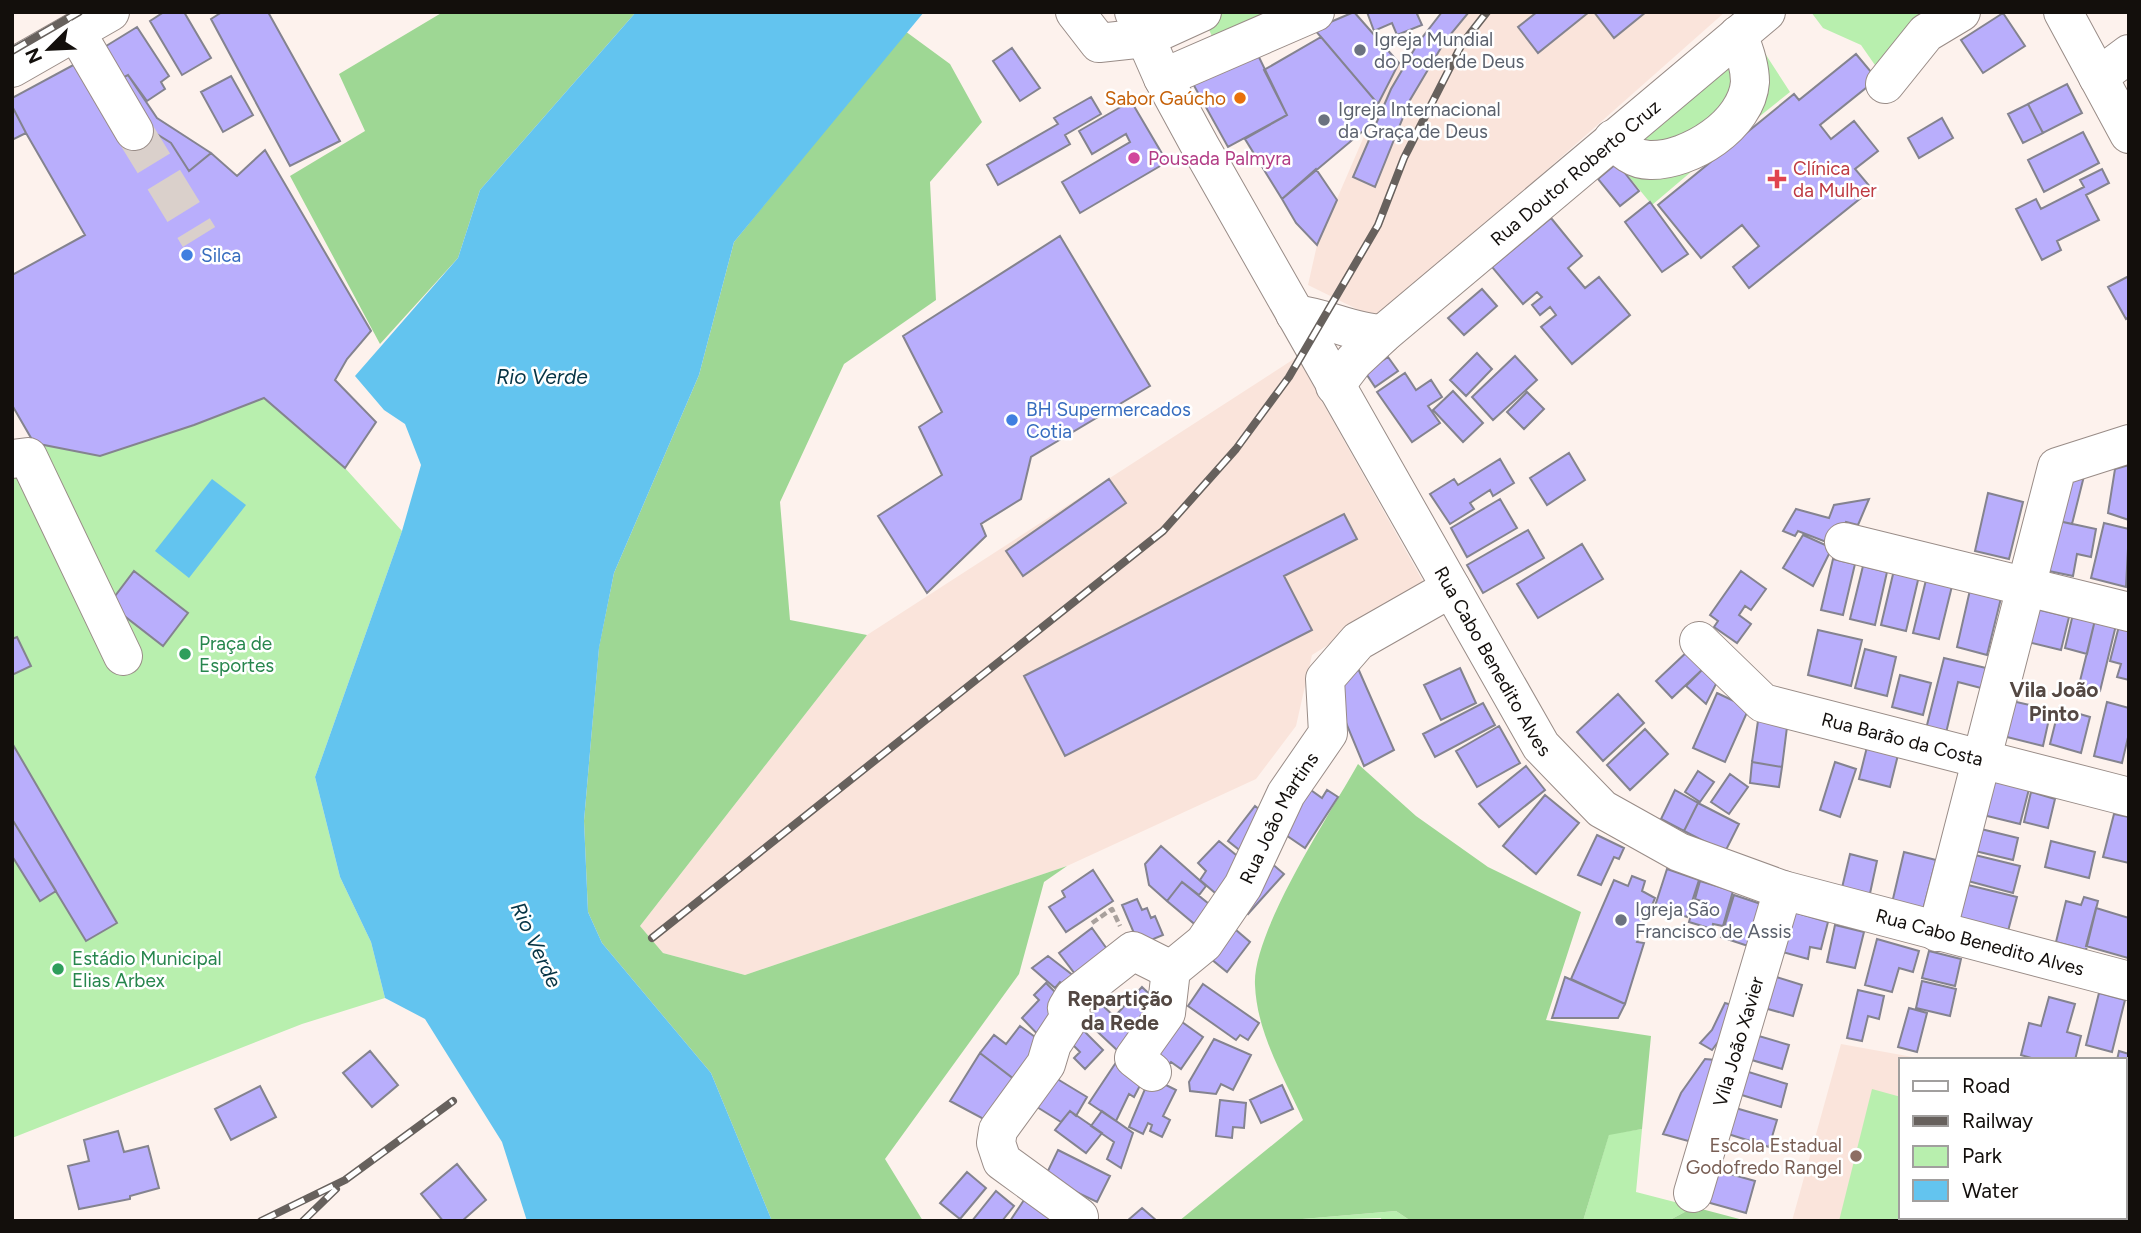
<svg xmlns="http://www.w3.org/2000/svg" width="2141" height="1233" viewBox="0 0 2141 1233" font-family="Figtree,sans-serif">
<rect width="100%" height="100%" fill="#fdf2ed"/>
<path fill="#fae4db" d="M1442 12H1725L1386 312 1375 318 1308 285 1317 245 1378 104 1399 63Z
M1297 357 1425 585 1312 655 1296 726 1256 779 1067 866 745 975 663 953 640 926 867 635Z
M1841 1044 1929 1060H1901V1217H2125V1094L2129 1095V1221H1792Z"/>
<path fill="#b8efae" d="M1224 12H1292L1216 46 1205 20Z
M1811 12H1937L1877 68 1861 45 1823 28Z
M1757 41 1790 92 1740 132Z
M1736 57 1729 96 1706 131 1631 148Z
M1616 161 1698 166 1652 205Z
M264 398 345 468 402 531 315 777 340 877 371 942 385 998 302 1024 12 1138V445L34 443 100 456 194 425Z
M1872 1089 1901 1097V1217H1958L1957 1221H1839Z
M1642 1129 1636 1192 1694 1207 1668 1221H1583L1609 1134Z
M1396 1211 1411 1221H1382L1381 1218 1279 1221Z"/>
<path fill="#9ed794" d="M443 12H636L480 190 458 258 380 344 290 176 365 131 339 74Z
M905 31 950 64 982 122 930 182 936 300 844 364 780 502 790 620 867 635 640 926 663 953 745 975 1067 866 1044 882 1019 974 885 1159 923 1221H772L711 1073 602 943 588 912 584 821 599 647 614 573 699 375 734 242Z
M1358 764 1416 816 1488 867 1581 912 1546 1020 1651 1036 1642 1129 1609 1135 1583 1221H1411L1396 1211 1279 1221H1179L1303 1120C1284 1077 1257 1034 1255 985 1252 932 1330 814 1358 764Z
M1694 1207 1747 1221H1668Z"/>
<path fill="#63c4ef" d="M636 12H924L734 242 699 375 614 573 599 648 584 821 588 912 602 943 711 1073 772 1221H527L502 1142 425 1019 385 998 371 942 340 877 315 777 402 531 421 465 405 424 384 410 355 376 458 258 480 190Z
M212 479 246 505 189 578 155 551Z"/>
<path fill="#b9aefc" stroke="#84838f" stroke-width="2" d="M164 12H184L211 58 182 75 150 21Z
M222 12H268L340 141 290 166 211 19Z
M1354 12 1399 63 1378 104 1314 29Z
M1367 12H1421L1417 14 1422 25 1397 35 1392 23 1374 31Z
M1442 12H1469L1445 41 1410 100 1375 187 1353 177 1391 89 1418 43Z
M1537 12H1589L1538 53 1518 27Z
M1594 12H1646L1614 38Z
M2003 13 2025 46 1983 73 1961 40Z
M137 27 169 76 161 82 165 89 147 101 128 75 116 81 98 51Z
M1321 37 1378 104 1369 126 1282 199 1245 139 1287 115 1264 70Z
M1012 48 1040 88 1020 101 993 61Z
M1256 51 1287 115 1228 147 1192 82Z
M1856 54 1877 79 1820 125 1831 139 1854 121 1878 151 1855 169 1872 189 1749 288 1733 267 1759 246 1742 225 1701 258 1658 205 1794 94 1799 100Z
M77 63 144 126 171 143 189 171 211 153 237 176 265 150 371 331 347 359 335 380 376 422 345 468 264 398 194 425 100 456 34 443 12 405V275L85 235 26 133 12 106V98Z
M128 75 157 118 211 153 189 171 171 143 144 126 116 81Z
M231 76 253 115 223 132 201 92Z
M2067 84 2082 113 2043 133 2028 104Z
M1091 97 1101 114 1065 135 1070 144 998 185 987 165 1058 124 1054 118Z
M1131 101 1167 162 1080 213 1062 182 1130 142 1126 134 1092 154 1079 131Z
M2028 104 2043 133 2023 143 2008 114Z
M12 106 26 133 12 140Z
M1942 118 1953 138 1919 158 1908 138Z
M2083 132 2099 163 2044 192 2028 160Z
M1617 163 1639 191 1620 206 1598 179Z
M1316 169 1337 200 1317 245 1296 223 1282 199Z
M2102 169 2109 183 2086 195 2099 220 2057 241 2061 250 2042 260 2016 209 2036 199 2041 209 2084 187 2080 180Z
M1650 202 1688 254 1662 272 1625 222Z
M1551 218 1582 256 1568 268 1585 288 1599 277 1630 315 1572 364 1541 327 1556 315 1550 307 1540 315 1532 305 1542 297 1537 292 1523 304 1492 267Z
M1060 236 1150 386 1031 457 1021 499 981 524 986 536 927 593 878 516 942 475 919 427 942 412 903 336Z
M2129 276V317L2126 319 2108 287Z
M1482 289 1497 306 1464 335 1448 318Z
M1477 353 1492 369 1466 396 1450 380Z
M1515 356 1537 380 1493 420 1472 397Z
M1388 357 1398 371 1375 387 1365 372Z
M1405 373 1416 390 1431 380 1442 397 1428 406 1440 423 1412 442 1377 392Z
M1453 391 1483 423 1463 442 1433 410Z
M1527 392 1544 409 1524 429 1507 412Z
M1569 453 1585 480 1547 505 1530 478Z
M1500 459 1514 483 1493 496 1490 490 1470 503 1474 509 1450 524 1430 494 1454 479 1458 485Z
M2129 465V520L2108 513 2115 469Z
M2085 472 2072 524 2054 520 2065 478Z
M1109 479 1126 503 1023 576 1006 551Z
M1988 493 2023 502 2009 559 1975 551Z
M1500 499 1517 528 1467 557 1451 528Z
M1869 499 1858 525 1846 522 1834 545 1798 531 1795 536 1783 531 1796 509 1829 518 1834 505Z
M1344 514 1357 539 1284 576 1312 630 1065 756 1024 676Z
M2054 520 2096 529 2091 557 2077 554 2073 576 2044 570Z
M2104 523 2129 529 2126 587 2091 578Z
M1528 530 1544 558 1483 593 1467 565Z
M1803 535 1832 548 1813 586 1783 568Z
M1582 544 1603 579 1538 618 1517 584Z
M1833 559 1855 564 1843 615 1821 610Z
M1863 566 1887 572 1875 625 1850 619Z
M1894 570 1919 576 1906 631 1881 625Z
M134 571 188 613 163 646 109 604Z
M1741 571 1766 589 1751 610 1745 606 1739 615 1751 624 1737 643 1714 627 1718 621 1710 615Z
M1926 580 1952 586 1939 639 1913 633Z
M1970 590 2001 598 1987 655 1957 647Z
M2036 609 2069 617 2061 650 2028 642Z
M2073 614 2095 620 2087 654 2065 648Z
M2095 620 2116 625 2100 691 2079 685Z
M2119 626 2129 628V680L2117 677 2121 664 2110 661Z
M1818 630 1862 640 1851 686 1808 675Z
M17 637 31 666 12 675V639Z
M1865 649 1896 657 1887 696 1855 688Z
M1689 650 1705 667 1672 698 1656 681Z
M1944 658 1986 668 1981 688 1958 682 1946 733 1926 729Z
M1357 666 1394 750 1364 766 1334 694Z
M1705 667 1718 680 1706 704 1686 686Z
M1460 668 1476 703 1441 720 1424 685Z
M1900 675 1931 683 1923 715 1892 707Z
M1717 693 1749 708 1725 762 1693 748Z
M1618 694 1644 723 1603 761 1577 732Z
M2012 701 2051 710 2043 746 2003 736Z
M2107 702 2129 708V733L2122 763 2094 756Z
M1483 703 1495 725 1435 757 1423 734Z
M2059 708 2090 717 2081 753 2050 744Z
M1759 714 1788 719 1782 767 1752 762Z
M1499 726 1520 763 1477 787 1456 751Z
M1645 729 1668 754 1630 790 1607 765Z
M12 743 117 923 86 941 12 819Z
M1867 747 1898 755 1890 787 1859 779Z
M1752 762 1782 767 1779 787 1750 783Z
M1835 762 1856 769 1840 817 1820 810Z
M1526 766 1545 790 1499 827 1479 804Z
M1698 771 1714 782 1700 802 1685 792Z
M1730 774 1748 787 1729 814 1711 802Z
M1991 780 2029 789 2020 824 1983 815Z
M1308 788 1322 798 1327 790 1338 797 1305 848 1280 831Z
M1675 790 1698 803 1684 831 1661 819Z
M2031 792 2055 799 2048 828 2024 822Z
M1545 795 1579 823 1536 874 1503 846Z
M1698 803 1739 824 1725 852 1684 831Z
M1255 806 1269 817 1242 852 1228 841Z
M2114 814 2129 817V863L2103 857Z
M12 819 56 891 40 901 12 856Z
M1981 829 2018 838 2013 860 1975 851Z
M1597 835 1624 848 1619 859 1614 857 1601 885 1578 875Z
M1219 841 1247 864 1221 898 1200 880 1206 871 1198 863Z
M2051 841 2095 852 2089 878 2045 867Z
M1161 846 1206 886 1199 895 1182 882 1167 901 1149 885 1145 864Z
M1904 852 1936 860 1923 910 1892 903Z
M1850 854 1877 861 1869 898 1841 892Z
M1975 855 2020 866 2013 893 1968 881Z
M1270 862 1284 874 1248 914 1234 902Z
M1667 869 1699 880 1687 917 1655 906Z
M1093 870 1113 901 1066 932 1049 907 1065 897 1062 891Z
M1632 876 1645 881 1642 891 1655 898 1637 942 1644 943 1625 1004 1571 979 1614 880 1628 886Z
M1700 881 1733 891 1723 926 1713 924 1712 929 1689 922 1693 907 1699 909 1701 901 1695 899Z
M1182 882 1220 913 1204 932 1167 901Z
M1964 884 2017 897 2008 931 1956 918Z
M1734 895 1761 904 1748 946 1721 937Z
M2084 897 2098 901 2086 950 2056 942 2066 901 2081 905Z
M1137 899 1142 910 1147 908 1151 918 1155 916 1163 935 1139 945 1122 905Z
M2096 908 2129 918 2128 958 2086 946Z
M1783 909 1828 922 1821 949 1810 947 1808 959 1772 949Z
M1229 924 1250 942 1227 972 1205 954Z
M1835 925 1864 932 1855 968 1827 962Z
M1092 928 1107 949 1075 974 1059 953Z
M1877 939 1919 951 1913 972 1899 968 1892 992 1865 985Z
M1929 951 1961 959 1955 986 1922 978Z
M1048 956 1079 980 1071 990 1060 982 1055 988 1032 968Z
M1767 974 1802 985 1793 1016 1757 1006Z
M1565 977 1625 1004 1618 1018H1552Z
M1922 981 1956 989 1950 1016 1916 1008Z
M1046 983 1061 998 1044 1041 1022 1018 1039 1000 1034 995Z
M1203 984 1259 1023 1248 1040 1240 1035 1236 1040 1188 1006Z
M1142 987 1161 1005 1133 1034 1115 1016Z
M1858 990 1884 996 1879 1019 1868 1016 1862 1041 1847 1038Z
M2099 993 2125 1000 2112 1052 2086 1045Z
M2049 997 2075 1004 2067 1032 2081 1036 2075 1060H2038L2021 1055 2029 1023 2041 1026Z
M1725 1003 1735 1006 1727 1030 1712 1050 1700 1043 1712 1030Z
M1101 1004 1133 1034 1118 1051 1085 1020Z
M1909 1008 1927 1013 1917 1052 1898 1047Z
M1175 1017 1203 1037 1181 1069 1171 1062 1168 1065 1146 1059Z
M1077 1024 1103 1050 1085 1069 1074 1058 1080 1052 1065 1037Z
M1020 1026 1046 1045 1019 1083 980 1053 994 1035 1006 1044Z
M1752 1034 1789 1045 1782 1069 1745 1058Z
M1214 1039 1251 1055 1233 1090 1221 1084 1216 1094 1190 1091 1189 1082Z
M370 1051 398 1085 372 1107 343 1073Z
M2119 1051 2129 1054V1085L2125 1084V1060H2117Z
M980 1053 1014 1079 991 1123 950 1101Z
M1705 1059 1715 1060 1692 1142 1663 1134 1681 1093Z
M1117 1061 1146 1074 1134 1097 1129 1094 1116 1121 1089 1103Z
M1739 1069 1787 1084 1781 1107 1732 1092Z
M1054 1077 1087 1097 1076 1116 1070 1111 1061 1122 1037 1107Z
M1150 1077 1176 1090 1163 1116 1170 1120 1162 1137 1150 1131 1152 1125 1148 1123 1143 1134 1129 1127Z
M1282 1085 1293 1109 1261 1123 1250 1100Z
M260 1086 276 1117 231 1140 215 1109Z
M1220 1100 1246 1103 1244 1128 1233 1127 1232 1138 1216 1136Z
M1732 1107 1777 1120 1769 1147 1725 1133Z
M1070 1111 1102 1133 1086 1153 1055 1130Z
M1102 1111 1133 1133 1121 1168 1107 1159 1114 1142 1091 1126Z
M118 1131 124 1152 148 1146 159 1188 130 1196V1199L79 1209 68 1166 89 1161 84 1140Z
M1058 1150 1110 1176 1097 1202 1045 1177Z
M457 1164 486 1200 462 1221H443L421 1194Z
M1705 1167 1755 1181 1746 1213 1696 1199Z
M967 1172 986 1188 960 1219 940 1203Z
M2125 1174 2129 1175V1221H2070L2071 1217H2125Z
M996 1191 1014 1206 1002 1221H972Z
M1028 1194 1054 1221H1010Z
M1142 1208 1157 1221H1127Z"/>
<g fill="none" stroke-linecap="round" stroke-linejoin="round">
<path stroke="#dad0cb" stroke-width="38" stroke-dasharray="38 19" stroke-linecap="butt" d="M134 131 199 237"/>
<defs>
<g id="minor">
<path d="M1075 12 1099 43 1145 38 1202 12"/>
<path d="M2063 12 2129 134"/>
<path d="M76 32 134 131"/>
<path d="M2098 77 2129 54"/>
<path d="M1163 78 1315 12"/>
<path d="M1885 84 1926 33 1961 12"/>
<path d="M1613 139C1623 150 1634 160 1650 160 1689 161 1747 125 1750 82 1750 65 1744 49 1738 35"/>
<path d="M12 459 28 457 123 656"/>
<path d="M1844 542 2129 612"/>
<path id="s1" d="M1699 641 1763 703 2129 797"/>
<path d="M1937 932 2057 467 2129 444"/>
<path id="s2" d="M1152 1072 1134 1058 1166 1013 1171 970 1204 943 1243 886 1286 794 1328 733 1325 679 1358 641 1451 588"/>
<path id="s3" d="M1693 1193 1783 890"/>
<path d="M1079 1217 1002 1161 996 1143 998 1130 1046 1064 1052 1044 1071 1015 1067 1008 1073 998 1133 951 1171 970"/>
</g>
<g id="major">
<path id="s4" d="M1134 12 1163 78 1200 146 1541 746 1602 809 1679 852 1783 890 2129 981"/>
<path d="M12 68 110 12"/>
<path d="M1295 314C1328 318 1352 333 1383 334"/>
<path id="s5" d="M1335 386 1354 361 1383 334 1766 12"/>
</g>
</defs>
<use href="#minor" stroke="#998c87" stroke-width="40"/>
<use href="#major" stroke="#998c87" stroke-width="40"/>
<path stroke="#a9a19d" stroke-width="4.5" stroke-dasharray="7 3.5" stroke-linecap="butt" d="M1092 923 1112 909 1120 926"/>
<use href="#minor" stroke="#fff" stroke-width="38"/>
<use href="#major" stroke="#fff" stroke-width="38"/>
<defs>
<path id="rail" d="M12 51 79 12
M652 938 1163 531 1236 449 1289 377 1378 225 1404 158 1462 44 1487 12
M261 1221 345 1180 453 1101
M303 1221 336 1189"/>
</defs>
<use href="#rail" stroke="#67615d" stroke-width="8"/>
<use href="#rail" stroke="#fff" stroke-width="5" stroke-dasharray="16" stroke-linecap="butt"/>
</g>
<g fill="#6b7280" stroke="#fff" stroke-width="2.5">
<circle cx="1360" cy="50" r="7"/>
<circle cx="1324" cy="120" r="7"/>
<circle cx="1621" cy="920" r="7"/>
</g>
<circle fill="#e8710a" stroke="#fff" stroke-width="2.5" cx="1240" cy="98" r="7"/>
<circle fill="#d1479c" stroke="#fff" stroke-width="2.5" cx="1134" cy="158" r="7"/>
<path fill="#e0444e" stroke="#fff" stroke-width="2.5" d="M1773.5 168.5h7v7h7v7h-7v7h-7v-7h-7v-7h7z"/>
<g fill="#3f7fe0" stroke="#fff" stroke-width="2.5">
<circle cx="187" cy="255" r="7"/>
<circle cx="1012" cy="420" r="7"/>
</g>
<g fill="#2e9e5b" stroke="#fff" stroke-width="2.5">
<circle cx="185" cy="654" r="7"/>
<circle cx="58" cy="969" r="7"/>
</g>
<circle fill="#8d6e63" stroke="#fff" stroke-width="2.5" cx="1856" cy="1156" r="7"/>
<g text-anchor="middle" stroke-width="5" stroke-linejoin="round" paint-order="stroke">
<g font-size="19" fill="#5b616d" stroke="#fff" text-anchor="start">
<text x="1374" y="46">Igreja Mundial<tspan x="1374" dy="22">do Poder de Deus</tspan></text>
<text x="1338" y="116">Igreja Internacional<tspan x="1338" dy="22">da Graça de Deus</tspan></text>
<text x="1635" y="916">Igreja São<tspan x="1635" dy="22">Francisco de Assis</tspan></text>
</g>
<g font-size="19" fill="#c56008" stroke="#fff" text-anchor="end">
<text x="1226" y="105">Sabor Gaúcho</text>
</g>
<g font-size="19" fill="#b23c85" stroke="#fff" text-anchor="start">
<text x="1148" y="165">Pousada Palmyra</text>
</g>
<g font-size="19" fill="#be3a42" stroke="#fff" text-anchor="start">
<text x="1793" y="175">Clínica<tspan x="1793" dy="22">da Mulher</tspan></text>
</g>
<g font-size="19" fill="#130f0c" stroke="#fff">
<text dy="7" stroke="none"><textPath href="#s5" startOffset="322">Rua Doutor Roberto Cruz</textPath></text>
<text dy="7" stroke="none"><textPath href="#s4" startOffset="742">Rua Cabo Benedito Alves</textPath></text>
<text dy="7" stroke="none"><textPath href="#s1" startOffset="233">Rua Barão da Costa</textPath></text>
<text dy="7" stroke="none"><textPath href="#s2" startOffset="310">Rua João Martins</textPath></text>
<text dy="7" stroke="none"><textPath href="#s4" startOffset="1330">Rua Cabo Benedito Alves</textPath></text>
<text dy="7" stroke="none"><textPath href="#s3" startOffset="158">Vila João Xavier</textPath></text>
</g>
<g font-size="19" fill="#366cbe" stroke="#fff" text-anchor="start">
<text x="201" y="262">Silca</text>
<text x="1026" y="416">BH Supermercados<tspan x="1026" dy="22">Cotia</tspan></text>
</g>
<g font-size="19" fill="#27864d" stroke="#fff" text-anchor="start">
<text x="199" y="650">Praça de<tspan x="199" dy="22">Esportes</tspan></text>
<text x="72" y="965">Estádio Municipal<tspan x="72" dy="22">Elias Arbex</tspan></text>
</g>
<g font-size="19" fill="#785e54" stroke="#fff" text-anchor="end">
<text x="1842" y="1152">Escola Estadual<tspan x="1842" dy="22">Godofredo Rangel</tspan></text>
</g>
<g font-size="21" font-style="italic" fill="#063445" stroke="#fff">
<text x="542" y="384">Rio Verde</text>
<text transform="translate(536 945) rotate(65)" y="7">Rio Verde</text>
</g>
<g font-size="21" font-weight="bold" fill="#544843" stroke="#fff">
<text x="2054" y="697">Vila João<tspan x="2054" dy="24">Pinto</tspan></text>
<text x="1120" y="1006">Repartição<tspan x="1120" dy="24">da Rede</tspan></text>
</g>
</g>
<rect width="2141" height="1233" fill="none" stroke="#130f0c" stroke-width="28"/>
<rect x="1899" y="1058" width="228" height="161" fill="#ffffff" stroke="#a19f9e" stroke-width="2"/>
<rect x="1913" y="1081" width="35" height="10" fill="#ffffff" stroke="#a19f9e" stroke-width="2"/>
<text x="1962" y="1093" font-size="21" fill="#130f0c">Road</text>
<rect x="1913" y="1116" width="35" height="10" fill="#67615d" stroke="#a19f9e" stroke-width="2"/>
<text x="1962" y="1128" font-size="21" fill="#130f0c">Railway</text>
<rect x="1913" y="1146" width="35" height="21" fill="#b8efae" stroke="#a19f9e" stroke-width="2"/>
<text x="1962" y="1163" font-size="21" fill="#130f0c">Park</text>
<rect x="1913" y="1180" width="35" height="21" fill="#63c4ef" stroke="#a19f9e" stroke-width="2"/>
<text x="1962" y="1198" font-size="21" fill="#130f0c">Water</text>
<g transform="translate(49 49) rotate(246)" stroke="#ffffff" stroke-width="5" paint-order="stroke">
<path d="M0-5L12 26L0 18L-12 26Z" fill="#130f0c"/>
<text y="-10" font-size="19" font-weight="bold" text-anchor="middle" fill="#130f0c">N</text>
</g>
</svg>
